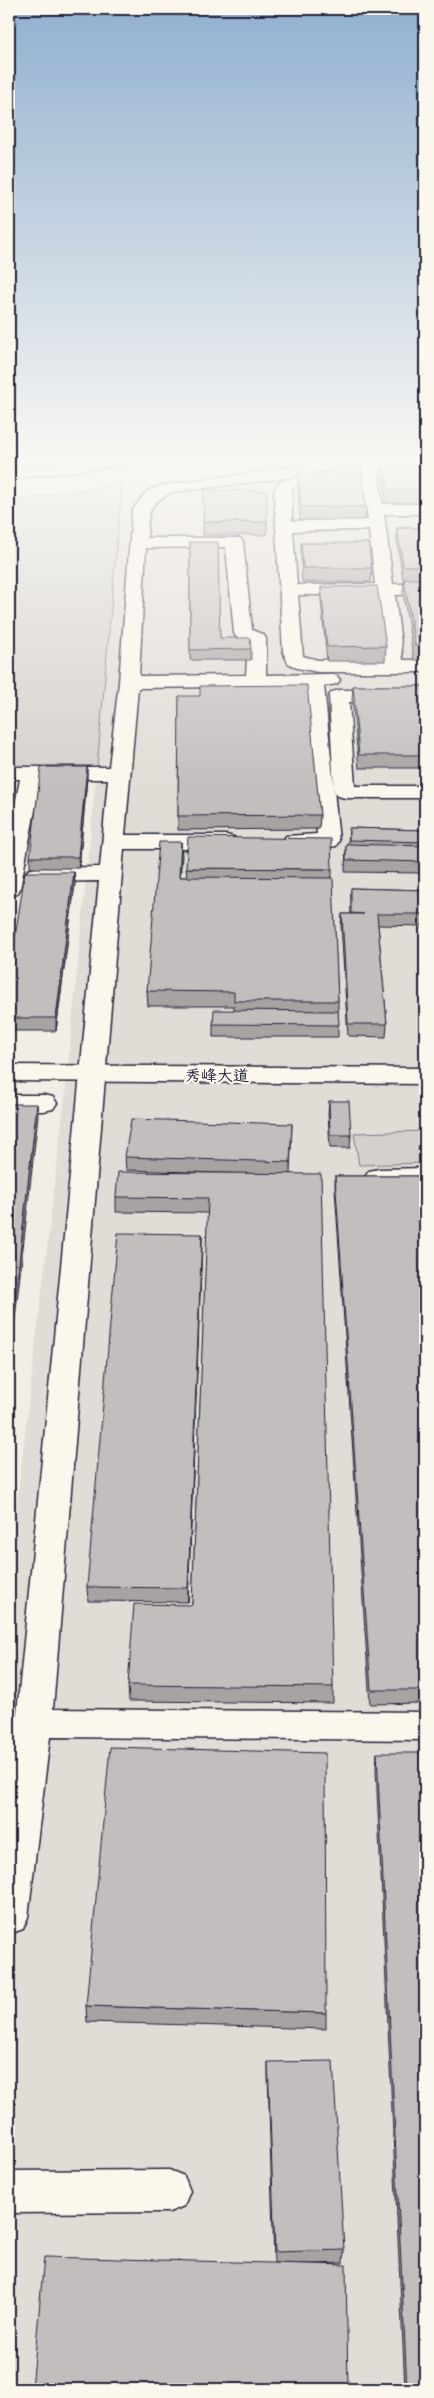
<svg xmlns="http://www.w3.org/2000/svg" width="434" height="2398" viewBox="0 0 434 2398" font-family="Dekko,'LXGW WenKai TC',sans-serif">
<rect width="100%" height="100%" fill="#f2eee5"/>
<filter id="ink" filterUnits="userSpaceOnUse"><feTurbulence type="fractalNoise" baseFrequency=".02" numOctaves="2"/><feDisplacementMap in="SourceGraphic" scale="10" xChannelSelector="R" yChannelSelector="G"/><feConvolveMatrix kernelMatrix="1 2 1 2 8 2 1 2 1" color-interpolation-filters="sRGB"/></filter>
<g filter="url(#ink)">
<path fill="#e0dcd6" d="M330 456H425V2389H9V1569L65 1097 97 768H9V502L122 483 257 469Z"/>
<path fill="#d4d1cc" stroke="#7b7a84" d="M122 483 97 768H9V502Z
M425 1131V1163L359 1165 354 1133Z"/>
<g fill="none" stroke-linecap="round" stroke-linejoin="round">
<defs>
<path id="minor" d="M349 456H378L376 459 370 461 294 477 173 492C148 503 148 512 147 538H240L243 542 252 630 264 635 266 639V675L330 674 337 676 340 680 337 684 324 686 339 841 336 846C321 849 301 849 286 846L283 841 286 836 317 834 305 686 138 688 125 835H226L234 837 237 842 234 847 226 849H124L53 1709 425 1712V1740L50 1737 28 1917 23 1929 9 1934V1777L16 1723 99 881 36 882 28 880 25 875 28 870 36 868 100 867 108 779H41L20 889 17 894 9 896V835L20 779H9V767H109L119 682 132 511 147 491 164 485 294 467ZM226 547 234 633 236 637 248 642 246 675 139 676 146 548Z
M400 456H425V460L378 468 383 504H425V514H384L393 584H425V594L395 595 403 660H425V672H318L297 668 288 663 283 652 274 491 279 482 312 473 318 475 320 478 318 481 292 488V521L368 520 362 467 364 464ZM369 530 375 584 297 585 293 531ZM298 595H376L384 660H318L303 656Z
M339 690H425V702H349L355 786H425V798H345L338 796 334 792 329 696 332 692Z
M9 1095H44L53 1097 57 1103 53 1109 44 1111H9Z
M425 1168V1184L379 1185 369 1183 365 1177 369 1171 379 1169Z
M169 2170 184 2176 190 2191 184 2206 169 2212 9 2213V2171Z"/>
<path id="major" d="M9 1065 425 1068V1084L9 1081Z"/>
<path id="highway" d="M123 456H168L166 459 160 461 9 479V469Z"/>
</defs>
<use href="#minor" stroke="#22223b" stroke-width="3"/>
<use href="#major" stroke="#22223b" stroke-width="3"/>
<use href="#highway" stroke="#22223b" stroke-width="3"/>
<use href="#minor" fill="#fbf7ec" fill-rule="evenodd"/>
<use href="#major" fill="#fbf7ec" fill-rule="evenodd"/>
<use href="#highway" fill="#fbf7ec" fill-rule="evenodd"/>
</g>
<path fill="#a7a3a3" stroke="#22223b" d="M382 457H425V503H387L382 470Z
M298 473 366 507 365 520H300L298 486Z
M203 522H267V535H203Z
M397 528H425V660H414L403 593 404 579H403L397 542Z
M190 542 220 638 251 649V660H190Z
M301 543 372 568 371 582H302L301 557Z
M321 587 386 646 385 661H327L321 601Z
M353 686H425V768H359L352 699Z
M179 696 320 815 319 829 178 830Z
M87 767V778L79 868H30V857Z
M349 828 425 830V873L345 872 346 844H348Z
M181 842 180 877H187L186 868 332 869V878L338 1001V1037H213V1024L234 1010V1006H148L147 991Z
M74 872 75 883 56 1031H9V976Z
M351 888 425 890V926L378 925 387 1024 386 1037 348 1036 341 926 342 914H351Z
M329 1101 351 1135 350 1148H330L328 1113Z
M292 1124 290 1174 333 1687V1703L129 1701 128 1685 192 1605 208 1213 116 1212V1197L256 1174 126 1170 125 1157Z
M335 1176H425V1703L370 1704 335 1189Z
M202 1234 188 1602 88 1601 87 1587Z
M377 1753 425 2389H405L376 1769Z
M86 2006 326 2013V2029L87 2022Z
M268 2062 344 2250 343 2263 314 2264 274 2263 268 2076Z"/>
<path fill="#888585" stroke="#22223b" d="M87 767V778L79 868 78 857Z
M14 768 15 779 9 819V803Z
M181 842 182 856 179 891V877Z
M74 872 75 883 56 1031V1018Z
M37 1104 38 1116 9 1372V1350Z
M202 1234V1247L188 1602V1588Z"/>
<path fill="#c2bebe" stroke="#22223b" d="M382 457H425V489L388 490Z
M298 473H361L366 507H301Z
M204 490 267 491V522H203Z
M397 528H425V566H403Z
M190 542H218L220 638H250L251 649 190 650Z
M301 543H368L372 568H303Z
M404 579H425V646H415Z
M377 586 386 646 327 647 321 587Z
M307 685 320 815 178 816 179 696H200V686Z
M353 686H425V755H359Z
M41 767H87L78 857H30Z
M9 768H14L9 803Z
M349 828 425 830V842L349 840Z
M188 837 331 839 332 869 186 868Z
M159 842H181L179 877 333 878 338 1001H234V992L147 991Z
M346 844 425 846V862L346 860Z
M25 872H74L56 1018H9V976Z
M351 888 425 890V914H377L387 1024H348L342 914H364L351 913Z
M214 1010 338 1011 339 1025 213 1024Z
M329 1101H349L351 1135H330Z
M9 1104H37L9 1350Z
M131 1119 292 1124 290 1162 125 1157Z
M118 1172 321 1174 333 1687 128 1685 134 1604 192 1605 208 1198 116 1197Z
M335 1176H425V1690H371Z
M118 1233 202 1234 188 1588 87 1587Z
M110 1747 325 1753 326 2013 86 2006Z
M377 1753H425V2389H407Z
M333 2061 344 2250 275 2252 268 2062Z
M44 2257 346 2265 348 2389H32Z"/>
</g>
<linearGradient id="sky" x2="0" y2="1"><stop stop-color="#91b0d0"/><stop offset="0.58" stop-color="#f9f7f3"/><stop offset="1" stop-color="#f9f7f3" stop-opacity="0"/></linearGradient>
<rect width="434" height="791" fill="url(#sky)"/>
<g text-anchor="middle" stroke-width="4.5" stroke-linejoin="round" paint-order="stroke">
<g font-size="16" fill="#22223b" stroke="#fbf7ec">
<text x="217" y="1081">秀峰大道</text>
</g>
</g>
<rect width="434" height="2398" fill="none" stroke="#fbf7ec" stroke-width="30"/>
<rect x="15" y="15" width="404" height="2368" fill="none" stroke="#22223b" stroke-width="2" filter="url(#ink)"/>
</svg>
